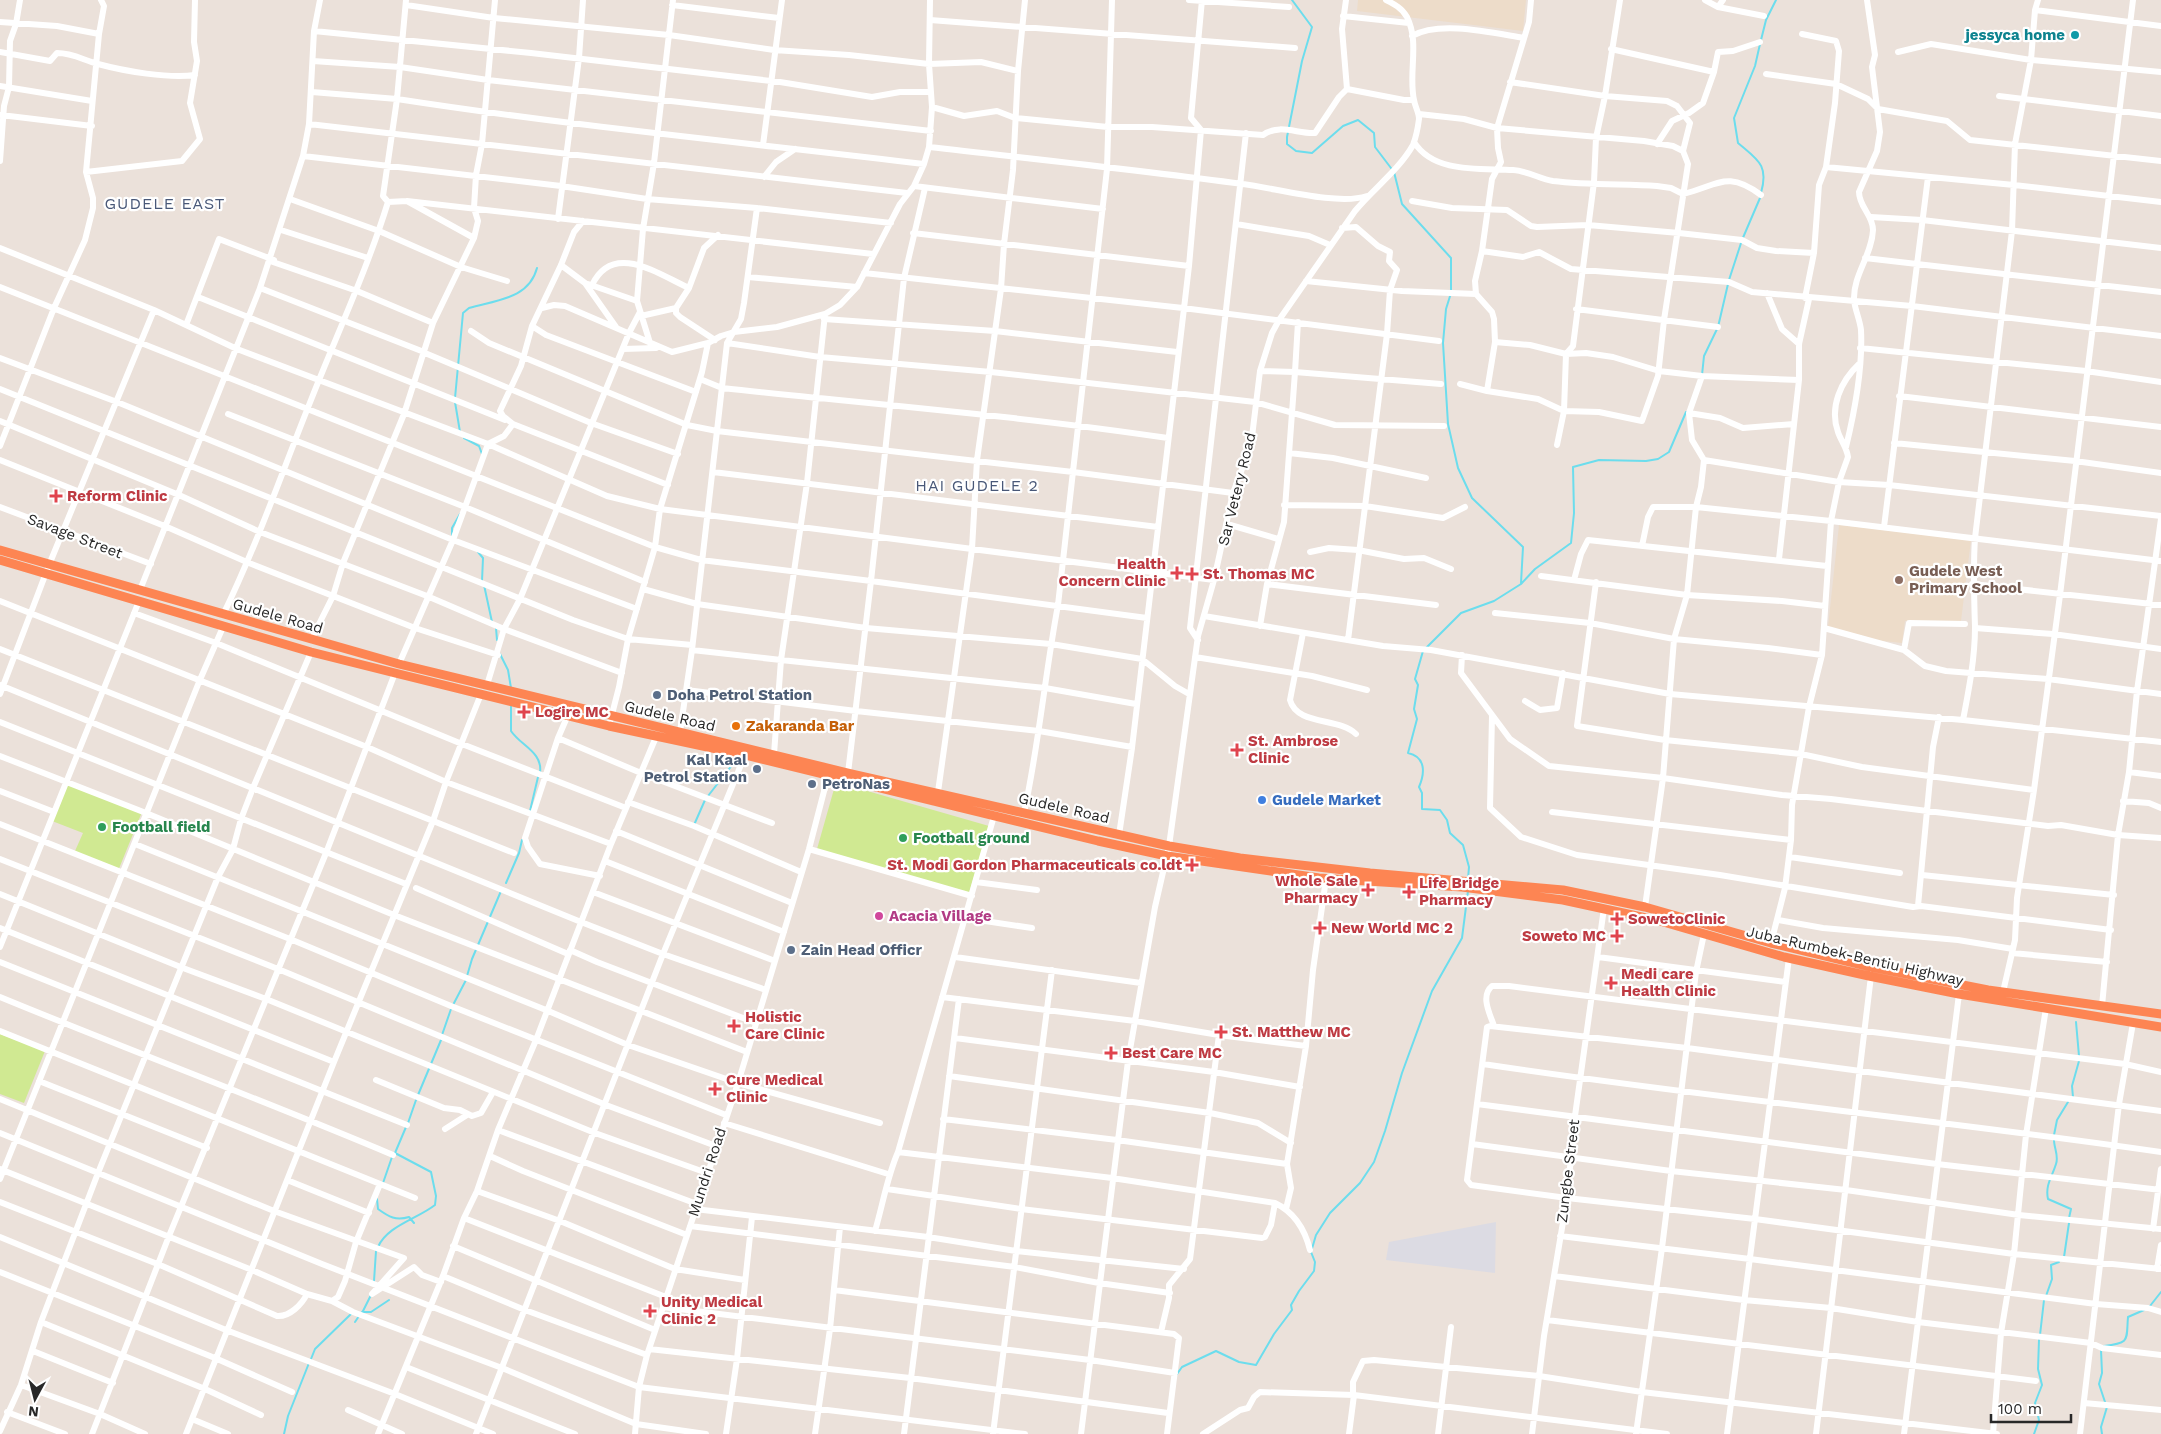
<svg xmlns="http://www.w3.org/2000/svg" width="2161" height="1434" viewBox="0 0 2161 1434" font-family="'Work Sans',sans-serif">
<rect width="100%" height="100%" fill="#ebe1da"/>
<path fill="#dcdbe3" d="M1496 1222 1495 1273 1386 1260 1389 1242Z"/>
<path fill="#eddcc9" d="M1358 0H1526L1523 31 1357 11Z
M1839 525 1971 540 1961 621H1905L1902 643 1865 639 1828 627Z"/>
<path fill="#d0e992" d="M836 782 989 826 969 893 817 849Z
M67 783 142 812 118 871 75 851 83 833 52 821Z
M0 1034 45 1051 24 1103 0 1094Z"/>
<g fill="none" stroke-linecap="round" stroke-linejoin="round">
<path stroke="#6cdded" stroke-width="2" d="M1292 0 1312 27 1302 61 1287 137V144L1296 151 1312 153 1343 126 1358 120 1374 133 1375 147 1394 172 1402 204 1451 258V293L1446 309 1443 343 1448 424 1458 468 1472 498 1523 547 1521 583
M1761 40 1766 20 1776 0
M1760 44 1755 66 1734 118 1738 143C1758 160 1769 165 1761 193
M1729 280 1742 240 1760 198
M1702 375 1704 356 1718 327 1728 284
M455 398 463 313 469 308C496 300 529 299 537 268
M455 402 460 432
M464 438 479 446 482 454
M452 535V528L460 514
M478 552 483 558 482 581
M484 585 492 622
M496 628 497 640
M1426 648 1461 613 1494 601 1521 584 1535 569 1571 543 1574 513 1573 467 1599 460 1646 461 1658 459 1669 452 1686 412
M1423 651 1415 679 1418 685 1414 709 1417 719 1408 753C1426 757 1425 773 1419 787L1422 793V809L1440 810 1447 820 1450 833 1463 845 1469 867 1468 879
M500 654 508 670 511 688
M511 705V731C521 746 543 752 540 773
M708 796 736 760
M530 811 538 777
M694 825 705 800
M506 883 519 853 522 840
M467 976 472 959 501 891
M453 1005 466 980
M2076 1022 2079 1056
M442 1035 451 1009
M418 1095 441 1040
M2073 1097 2072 1086 2079 1061
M408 1123 416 1100
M2054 1135 2057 1120 2068 1102
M2054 1140C2054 1148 2059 1156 2056 1164 2052 1177 2045 1185 2048 1199L2071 1209 2069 1218
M395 1153 406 1127
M383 1183 392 1157
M377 1199 378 1209C389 1217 396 1221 409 1217L414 1223
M378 1247C387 1226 417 1219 435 1205L436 1196 431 1172 395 1153
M2064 1257 2069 1223
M374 1281 376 1251
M2046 1296 2052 1279 2051 1265 2059 1262
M2150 1306 2161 1292
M362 1312H371L389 1300
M362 1313 371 1295
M355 1322 359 1316
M2040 1335 2044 1300
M2104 1346C2131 1343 2126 1340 2128 1317L2144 1310
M2101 1350 2102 1373 2099 1384 2105 1402
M311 1359 315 1349 352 1313
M1177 1374 1182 1367 1216 1351 1239 1362 1256 1365 1274 1334 1292 1310 1291 1305 1299 1291 1314 1271 1315 1262 1311 1252 1316 1235 1330 1213 1360 1183 1374 1162 1385 1131 1402 1073 1432 991 1462 938 1468 891
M284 1434 288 1416 309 1363
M2034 1434 2039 1420 2035 1403 2042 1385 2038 1369 2039 1340
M2102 1434 2101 1427 2107 1407"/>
<path stroke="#fff" stroke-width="6" d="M320 0 314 31 309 124 303 156 260 288 424 352
M406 0 397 99C572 126 748 143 924 164
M1189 0 1289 7
M1346 0 1342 29 1347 89 1404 100H1414
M1705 0 1718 7 1764 16
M406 5 494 18 669 35 774 50 849 55 929 64 981 62 1018 71
M672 5 779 18
M1718 7 1723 0
M2035 10 2038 0
M1343 16 1409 23
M930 20 1295 48
M0 22 57 26 99 34
M314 31 531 53 780 82 872 97 900 92H931
M1802 34 1836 41 1839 51 1835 103 1826 167 1819 185 1814 253 1805 298
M1412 36C1440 20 1493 33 1524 38
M1611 49 1714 72
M0 52 50 61 57 53C73 53 83 60 98 64 124 71 169 79 195 75
M1898 52 1931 44 2031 60 2161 72
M313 61 400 67 488 80 931 131
M1766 74 1836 84 1868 99 1878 109 1947 121 1970 140 2161 161
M1510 82 1605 96 1667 101 1677 106 1690 123 1683 151
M0 86 92 101
M1999 96 2161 116
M932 107 964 116 997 111 1015 118 1108 127H1152L1263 135C1280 123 1297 134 1315 133L1339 97 1347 89
M1419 114 1464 119 1497 128 1644 141 1673 146 1683 151 1688 164 1664 320 1658 376 1642 421 1599 412 1564 411 1538 399 1487 391 1460 384
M1 115 92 126
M309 124 907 193
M1414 142C1434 174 1481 168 1513 170 1528 171 1540 179 1553 181 1586 185 1624 184 1657 186L1671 188 1683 194C1719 185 1727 170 1761 195
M1657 144 1672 121 1689 113 1703 103 1714 72 1718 52 1733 51 1760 42
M763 145 782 0
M929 147C1033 159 1138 170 1243 184 1275 188 1338 206 1367 196
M303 156 561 186 647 199 757 208 891 223
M0 161 4 106 9 87 10 41 16 24 20 0
M1826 167 2014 185 2161 202
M86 172 182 161 200 139 190 103 197 61 194 42 195 0
M764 177 776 162 795 149
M914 186 1103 209
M290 199 379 231 461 267 507 281
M407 201 873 254
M1412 201 1452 208 1507 210 1531 226 1537 227 1588 225 1679 233 1742 240 1757 248 1776 251 1814 253
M388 202 407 201 474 238
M1871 217 1922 220 2161 248
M558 219 579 58 583 0
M583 221 574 232 561 265 532 326 521 366 500 411 503 416 513 424 668 485
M1236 224 1309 236 1330 245
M1342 228 1356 227 1378 246 1390 252 1389 261 1397 270 1390 290 1387 334 1348 640
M281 230 368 258
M913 233 1189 266
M0 248 154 310 237 349 488 444 607 496 660 509 1214 580
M1482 251 1523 257 1539 252 1571 269 1729 282 1752 292 1912 306 2161 336
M1865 258 2161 292
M270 261 357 291 433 323
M561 265 585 283 616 327
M864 273 1183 308 1439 341
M748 277 857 287
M1306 281 1402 291 1476 294
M588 284 637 301
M592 285C613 241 658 274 689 288
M0 287 655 547 701 560 871 581 904 278 925 188
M1767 293 1782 329 1799 344
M198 297 505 420
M542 308 554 305 565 306 672 352 708 343 721 336 734 332 777 327 825 314 840 305 857 287 900 204 914 186 924 164 929 147 932 107 929 64 930 0
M1576 309 1718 327
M825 314 807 483 781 660 1045 688 1136 704
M641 316 676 308
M824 319 995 331 1177 352
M186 325 219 239 274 260
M532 326 546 335 696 392
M471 331 489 343 687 425 717 431 1073 472 1233 493
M715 340 680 317 676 313V308L689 288 704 248 718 235
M1495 342 1530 345 1566 354 1586 353 1613 357 1659 371 1702 376 1799 380
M650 343 637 301 643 229 654 163 673 0
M727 343 820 357 991 372 1255 402 1335 425 1444 426
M1860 348 2086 371 2161 382
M623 349 656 348
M425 353 591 423 678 454
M0 358 117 402 453 540 637 609
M1260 371 1295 372 1298 322
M700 379 722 388C871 404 1020 416 1168 438
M0 389 573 620 628 639 692 645
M1487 391 1495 342 1494 319 1492 312 1476 294 1475 281 1482 251 1492 179 1501 162 1498 148 1497 128 1529 22 1531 0
M1899 396 2161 427
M1689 413 1720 418 1743 428 1794 424
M228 414 465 507 645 582
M0 421 179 495 260 532 427 596 504 629 622 673
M1894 443 2075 461 2161 473
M1557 445 1564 411 1566 354 1573 346 1594 182 1596 138 1605 96 1620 0
M0 446 54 308 85 240 93 208V198L86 172 99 34 104 6 101 0
M1846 447C1855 410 1863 369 1861 330 1860 320 1855 310 1854 300 1853 275 1872 255 1873 230 1873 215 1859 207 1859 192L1877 151 1880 132 1872 67 1875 55 1867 0
M1289 453 1333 458 1426 478
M0 460 167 527 249 563 415 628 498 655
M1704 460 1839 482 1889 485 2161 516
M713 472 1158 527
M1284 505 1365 506 1443 518 1465 507
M0 507 151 564
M1227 524 1278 539
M1884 527 1928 177
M1642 546 1648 517 1653 507H1696L1831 521 2161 561
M1310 552 1329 548 1358 550 1404 559 1424 558 1451 569
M1779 559 1799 380V344L1809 299
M1541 576 1687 595 1782 601 1825 606
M1574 580 1581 554 1588 540 1827 566
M1596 582 1577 726 1665 740 1801 754 1862 767 2034 790
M1267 584 1436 605
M1972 584 2161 605
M643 589 697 604 866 628 1051 644 1142 659 1175 686 1189 694
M140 590 260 288
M0 601 367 747 446 782 611 844
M134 613 216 643 462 744 626 808
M1495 613 1590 623 1674 639 1768 648 1822 655
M223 615C257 545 282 472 311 400 337 334 367 270 388 202L383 196 397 99 312 92
M1204 616 1383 646 1431 650 1670 694 1963 720 2161 742
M1260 626 1267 584 1284 522 1295 372 1441 384
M1824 628 1904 650 1925 666 1946 671 2048 679 2161 694
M1975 628 2053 634 2161 649
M1303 633 1290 700C1297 726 1339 717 1356 734
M311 640 333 596 343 563 404 414 433 323 474 238 478 221 474 208 476 175 482 144 495 0
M1198 640 1190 628 1246 133
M0 649 514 853
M692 650 781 660 774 754
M1904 650 1909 623 1965 624
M1462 655 1461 673 1510 739 1549 766 1663 778 1782 795 1831 799 2048 826 2061 825 2118 835 2161 838
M1195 657 1312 676 1367 690
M399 664 453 540 488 444 504 436 513 424
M0 685 581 922 663 954 766 990
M487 685 504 629 520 599 629 333 640 312
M686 690 856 711 1039 731 1132 747
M0 694 49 565 154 310
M1525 701 1540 710 1557 708 1563 673
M568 715 558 738 525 838 528 847 540 864 600 876
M1492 716 1490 808 1521 837 1577 855 1720 875 1913 907 1921 906 2111 930
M1963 720C1969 689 1975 658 1975 627 1974 597 1973 568 1975 538L2012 231 2015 144 2031 60 2035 10 2161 26
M0 722 406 884
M609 726 619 687 628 639 655 547 660 509 702 372 708 343
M680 732 692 650 727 343 741 319 744 303 757 208
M558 738 641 773 772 823
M0 756 146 813 394 915 747 1052
M2129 772 2161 776
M848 773 871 581 1147 618
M0 791 54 812
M938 792 972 549 977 460 1001 289 1004 244 1013 170 1018 71 1025 0
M2123 801 2149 803 2161 808
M628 802 694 826 801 872
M1552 812 1791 840
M1024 813C1039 744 1045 674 1058 605L1107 169 1112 0
M0 824 290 939 451 1006 726 1115
M616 831 792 903
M1119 835 1132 748 1189 266 1201 130 1191 118 1202 0
M135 844 546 1010 628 1045 738 1083 880 1123
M809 849 972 896
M1790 857 1900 873
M0 859 278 969 606 1105 716 1146
M605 861 784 932
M1922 875 2114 895
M976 882 1037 890
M416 888 568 954
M593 892 775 961
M0 894 183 968 266 999 595 1133 707 1173
M1918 906 1933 747 1939 717
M1645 907 1663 778 1674 639 1687 595 1696 507 1701 487 1704 460 1692 440 1689 413 1702 376
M965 918 1032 928
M1778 920 1823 928 1958 940 2013 949
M0 928 334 1062
M1771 943 1785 888 1791 840 1792 805 1809 707 1822 655 1831 521 1839 482 1848 457C1847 448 1841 441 1838 432 1829 407 1841 381 1859 364
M0 947 139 601
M570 950 597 962 756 1023
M2012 953 2107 962
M955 957 1141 983
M1598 957 1785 982
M0 962 407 1125
M2003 992 2015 940 2017 898 2034 790 2060 595 2133 0
M0 997C131 1051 263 1100 393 1155
M942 997 1135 1021 1219 1035 1306 1046
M2102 1006 2118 835 2129 772 2137 691 2161 519
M1494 1026C1490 1014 1480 996 1492 986H1509L2125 1064 2161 1072
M0 1031 415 1198
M955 1038 1214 1072 1300 1087
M1483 1064C1708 1098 1935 1119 2161 1152
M949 1076 1210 1113 1258 1123 1291 1143
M376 1080 444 1108 460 1110 472 1116 481 1113 493 1092
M39 1081 207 1148
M0 1099 274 1211 404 1258 372 1294 414 1267 422 1275 441 1282
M1477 1104 1937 1164 2161 1190
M2161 1111 1687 1048 1490 1026 1487 1027 1467 1180 1471 1185 1567 1198 1755 1219 2014 1254 2161 1269
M943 1119 1117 1140 1287 1164
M724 1123 888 1174
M445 1129 467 1115
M498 1130 697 1204
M0 1133 322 1264 639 1387 1025 1434
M1472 1144 1671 1171 1846 1190 2019 1215 2161 1229
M898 1152 1112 1178 1275 1203C1294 1212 1305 1230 1310 1250
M490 1156 523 1171 687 1235
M0 1169 252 1270 307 1294 332 1301 338 1297 345 1281 356 1242 380 1184
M0 1179 199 682 223 627
M287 1180 369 1213
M887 1189 1021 1209 1262 1238 1265 1237 1271 1225 1275 1203
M477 1191 560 1221 675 1269 745 1280
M0 1202 160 1265 277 1316C290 1317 302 1304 307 1294
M695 1209 928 1237 1016 1251 1184 1269
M1286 1209 1291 1188 1287 1164 1306 1046 1313 970 1326 879
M464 1218 666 1297
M690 1226 1015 1267 1099 1283 1170 1293
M2153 1229 2161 1169
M875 1231C883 1204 887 1177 898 1152L994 816
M1560 1236 1750 1259 2096 1304 2148 1308 2161 1312
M0 1237 226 1330 395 1394 493 1434
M453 1246 655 1330
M2157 1269 2161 1245
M0 1272 215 1358 292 1392
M443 1276 525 1310 647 1355
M1554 1276 1744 1300 1831 1308 1918 1322 2091 1343 2102 1348 2161 1355
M834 1290 1174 1334 1179 1338 1167 1434
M332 1301 353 1312 502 1368 636 1424 706 1434
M663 1307 1090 1360 1175 1373
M1547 1320 2036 1381
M41 1322 205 1389 261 1415
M1161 1332 1169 1298V1285L1190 1259 1219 1035
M649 1349 910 1378 1168 1413
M33 1351 113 1383
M406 1367 575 1434
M21 1385 100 1414 145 1434
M1353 1394V1382L1363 1361 1374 1360 1539 1376 1642 1392 1997 1434
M2084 1403 2161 1410
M348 1410 402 1434
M7 1412 65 1434
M192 1419 228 1434
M0 1431 21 1385 41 1322 98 1173 218 877 233 849 241 819 253 788 311 652
M92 1434 169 1236 326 853 395 673
M186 1434 334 1062 433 821 446 782 481 694
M378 1434 443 1276 464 1218 477 1191 498 1130 536 1040 611 844 656 737
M476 1434 663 954 745 755
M635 1434 639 1387 647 1355 738 1083 809 849 829 772
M726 1434 737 1359 752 1217
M815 1434 830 1329 840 1227
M904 1434 959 999
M993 1434 1052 970
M1081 1434 1128 1061 1155 907 1169 846 1198 636 1214 580 1233 493 1251 445 1260 371 1272 333 1279 320 1355 211C1373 189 1399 170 1413 145 1416 137 1418 127 1419 119 1419 112 1415 107 1414 100 1408 73 1420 43 1407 17 1402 8 1394 4 1386 0
M1203 1434 1240 1410 1248 1408 1254 1397 1260 1392 1354 1395 1667 1434
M1349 1434 1354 1395
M1438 1434 1451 1327
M1532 1434 1544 1336 1567 1198 1575 1116 1604 908
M1636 1434 1662 1248 1696 972 1704 934
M1727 1434 1789 958
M1816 1434 1871 976
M1904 1434 1959 994
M1993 1434 2001 1333 2014 1254 2026 1135 2046 1008
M2080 1434 2119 1104 2133 1023"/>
<path stroke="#fd8553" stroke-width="9" d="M0 550 399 664 848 773 1169 846 1240 858 1370 873 1563 890 1645 907 1771 943 1871 967 1988 990 2161 1014
M0 560 311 652 395 673 609 726 745 755 1098 841 1167 856 1319 878 1462 887 1563 900 1660 921 1784 957 1869 976 1959 994 2161 1027"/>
</g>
<circle fill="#0f9aa8" stroke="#fff" stroke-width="2" cx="2075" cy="35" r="5"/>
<g fill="#e0444e" stroke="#fff" stroke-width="2">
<path d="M53.5 488.5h5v5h5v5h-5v5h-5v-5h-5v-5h5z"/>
<path d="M1174.5 565.5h5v5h5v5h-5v5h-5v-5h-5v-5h5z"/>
<path d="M1189.5 566.5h5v5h5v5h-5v5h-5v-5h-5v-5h5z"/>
<path d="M521.5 704.5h5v5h5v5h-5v5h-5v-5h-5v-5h5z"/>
<path d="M1234.5 742.5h5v5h5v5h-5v5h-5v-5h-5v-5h5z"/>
<path d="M1189.5 857.5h5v5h5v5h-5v5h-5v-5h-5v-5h5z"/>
<path d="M1365.5 882.5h5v5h5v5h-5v5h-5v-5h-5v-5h5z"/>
<path d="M1406.5 884.5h5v5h5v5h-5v5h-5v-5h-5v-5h5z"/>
<path d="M1614.5 911.5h5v5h5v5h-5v5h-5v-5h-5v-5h5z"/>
<path d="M1317.5 920.5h5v5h5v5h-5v5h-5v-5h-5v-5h5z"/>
<path d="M1614.5 928.5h5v5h5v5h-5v5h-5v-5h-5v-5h5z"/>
<path d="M1608.5 975.5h5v5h5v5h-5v5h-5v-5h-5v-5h5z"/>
<path d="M731.5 1018.5h5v5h5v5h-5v5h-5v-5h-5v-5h5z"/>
<path d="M1218.5 1024.5h5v5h5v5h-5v5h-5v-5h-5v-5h5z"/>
<path d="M1108.5 1045.5h5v5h5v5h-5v5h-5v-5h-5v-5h5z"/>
<path d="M712.5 1081.5h5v5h5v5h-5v5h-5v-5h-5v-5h5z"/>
<path d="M647.5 1303.5h5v5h5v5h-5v5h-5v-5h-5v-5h5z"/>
</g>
<circle fill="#8d6e63" stroke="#fff" stroke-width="2" cx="1899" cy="580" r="5"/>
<g fill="#5c6f8a" stroke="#fff" stroke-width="2">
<circle cx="657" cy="695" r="5"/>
<circle cx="757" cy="769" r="5"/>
<circle cx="812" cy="784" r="5"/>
<circle cx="791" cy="950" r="5"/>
</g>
<circle fill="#e8710a" stroke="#fff" stroke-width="2" cx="736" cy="726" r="5"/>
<circle fill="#3f7fe0" stroke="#fff" stroke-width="2" cx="1262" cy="800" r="5"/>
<g fill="#2e9e5b" stroke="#fff" stroke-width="2">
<circle cx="102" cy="827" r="5"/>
<circle cx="903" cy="838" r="5"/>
</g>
<circle fill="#d1479c" stroke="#fff" stroke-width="2" cx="879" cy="916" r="5"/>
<g text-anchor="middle" stroke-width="4.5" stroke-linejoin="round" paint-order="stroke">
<g font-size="15" font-weight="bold" fill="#0d838f" stroke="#fff" text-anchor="end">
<text x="2065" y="40">jessyca home</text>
</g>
<g font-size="15" fill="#282828" stroke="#fff">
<text transform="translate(1237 489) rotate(-76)" y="5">Sar Vetery Road</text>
<text transform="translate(75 536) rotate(21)" y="5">Savage Street</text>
<text transform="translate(278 616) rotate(16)" y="5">Gudele Road</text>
<text transform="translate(670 716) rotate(13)" y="5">Gudele Road</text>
<text transform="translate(1064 808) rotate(13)" y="5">Gudele Road</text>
<text transform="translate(1855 956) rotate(13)" y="5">Juba-Rumbek-Bentiu Highway</text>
<text transform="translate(1568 1171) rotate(-83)" y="5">Zungbe Street</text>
<text transform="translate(707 1172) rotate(-72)" y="5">Mundri Road</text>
</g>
<g font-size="15" font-weight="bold" fill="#be3a42" stroke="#fff" text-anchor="start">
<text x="67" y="501">Reform Clinic</text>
<text x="1166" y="569" text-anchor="end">Health<tspan x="1166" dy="17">Concern Clinic</tspan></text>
<text x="1203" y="579">St. Thomas MC</text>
<text x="535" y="717">Logire MC</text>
<text x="1248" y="746">St. Ambrose<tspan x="1248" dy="17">Clinic</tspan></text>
<text x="1182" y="870" text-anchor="end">St. Modi Gordon Pharmaceuticals co.ldt</text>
<text x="1358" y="886" text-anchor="end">Whole Sale<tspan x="1358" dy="17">Pharmacy</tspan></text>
<text x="1419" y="888">Life Bridge<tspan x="1419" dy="17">Pharmacy</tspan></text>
<text x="1628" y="924">SowetoClinic</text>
<text x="1331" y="933">New World MC 2</text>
<text x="1606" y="941" text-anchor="end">Soweto MC</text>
<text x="1621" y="979">Medi care<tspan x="1621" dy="17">Health Clinic</tspan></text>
<text x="745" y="1022">Holistic<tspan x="745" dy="17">Care Clinic</tspan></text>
<text x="1232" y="1037">St. Matthew MC</text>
<text x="1122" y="1058">Best Care MC</text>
<text x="726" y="1085">Cure Medical<tspan x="726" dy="17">Clinic</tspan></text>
<text x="661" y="1307">Unity Medical<tspan x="661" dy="17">Clinic 2</tspan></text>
</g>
<g font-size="15" font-weight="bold" fill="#785e54" stroke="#fff" text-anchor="start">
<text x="1909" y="576">Gudele West<tspan x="1909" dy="17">Primary School</tspan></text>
</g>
<g font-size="15" font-weight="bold" fill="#4e5e75" stroke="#fff" text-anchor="start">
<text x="667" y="700">Doha Petrol Station</text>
<text x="747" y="765" text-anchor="end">Kal Kaal<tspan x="747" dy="17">Petrol Station</tspan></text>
<text x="822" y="789">PetroNas</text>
<text x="801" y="955">Zain Head Officr</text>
</g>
<g font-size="15" font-weight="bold" fill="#c56008" stroke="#fff" text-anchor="start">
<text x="746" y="731">Zakaranda Bar</text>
</g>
<g font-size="15" font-weight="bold" fill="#366cbe" stroke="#fff" text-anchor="start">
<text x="1272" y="805">Gudele Market</text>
</g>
<g font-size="15" font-weight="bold" fill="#27864d" stroke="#fff" text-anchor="start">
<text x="112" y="832">Football field</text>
<text x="913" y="843">Football ground</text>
</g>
<g font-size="15" font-weight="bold" fill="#b23c85" stroke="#fff" text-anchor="start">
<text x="889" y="921">Acacia Village</text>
</g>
<g font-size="16" letter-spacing="1" fill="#495878" stroke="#fff">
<text x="165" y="209">GUDELE EAST</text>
<text x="977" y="491">HAI GUDELE 2</text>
</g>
</g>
<g transform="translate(35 1399) rotate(187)" stroke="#ffffff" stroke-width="4" paint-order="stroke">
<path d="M0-4L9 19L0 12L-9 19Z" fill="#282828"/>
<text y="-8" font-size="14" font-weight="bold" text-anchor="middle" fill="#282828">N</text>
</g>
<path d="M1991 1414v8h80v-8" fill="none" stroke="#282828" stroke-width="2.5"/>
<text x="1998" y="1414" font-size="15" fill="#282828" stroke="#ffffff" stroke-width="4" paint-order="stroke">100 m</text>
</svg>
